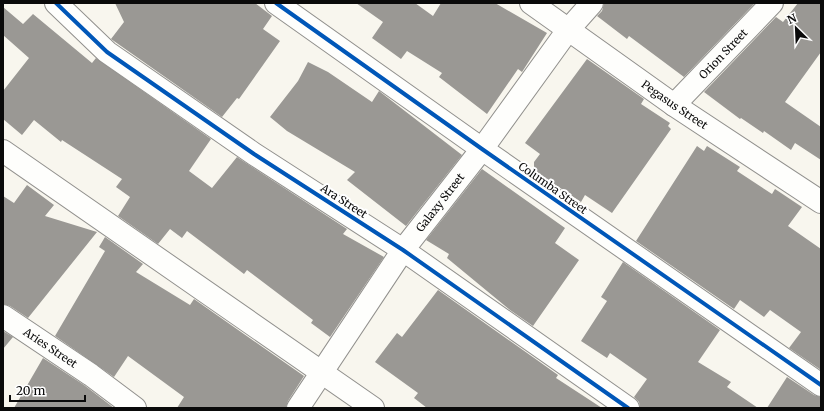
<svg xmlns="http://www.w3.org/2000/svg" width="824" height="411" viewBox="0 0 824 411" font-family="Merriweather,serif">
<rect width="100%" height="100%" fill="#f8f6ee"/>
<path fill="#9a9894" d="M115 3H255L272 16 263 29 280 41 239 99 237 98 222 117 111 39 124 22Z
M356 3H415L433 16 441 3H495L547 33 522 72 518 69 487 114 439 77 442 73 407 51 401 59 372 38 383 22Z
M604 3H755L684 77 629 36 627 39 597 16 602 11Z
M798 3H821V52L785 102 821 127V160L795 143 791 150 764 131 763 133 741 118 740 119 704 92 776 17 783 22Z
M3 7 23 24 33 14 92 63 96 58 211 139 189 171 212 188 237 157 347 229 343 234 384 257 330 337 311 323 313 320 247 270 244 274 187 231 182 238 170 229 158 244 118 216 130 197 116 187 122 179 62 140 61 142 34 120 22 135 3 119V91L29 58 3 35Z
M587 59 644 99 641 104 670 123 668 126 671 129 612 213 585 195 581 202 541 175 534 169V162L540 154 525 143Z
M308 62 328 72 372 102 379 91 462 155 406 226 347 180 355 172 287 131 270 117 298 81Z
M697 146 704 151 707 146 740 167 737 171 772 194 775 189 802 207 788 226 821 249V370L789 348 801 332 770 310 764 317 740 300 734 309 636 241Z
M482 169 565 228 555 243 579 260 533 326 510 310 447 258 449 254 426 240Z
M27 185 54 205 45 216 97 232 28 318 10 306 3 304V196L14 203Z
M105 237 143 264 136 272 190 305 194 299 304 376 288 401 286 408H177L184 397 128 356 114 377 55 336 105 251 99 247Z
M623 262 720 330 698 362 731 382 727 387 758 408H640L639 402 634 397 647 379 610 353 607 358 581 341 607 301 601 297Z
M438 290 537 360 558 375 556 378 602 408H427L414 398 418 393 375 362 397 333 402 337Z
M3 331 13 337 3 349Z
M43 358 84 385 114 408H14Z
M787 377 814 395 821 397V408H767Z"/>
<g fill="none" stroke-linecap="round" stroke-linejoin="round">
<defs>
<g id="minor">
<path d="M56 3 107 52 254 154 403 250 628 408"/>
<path d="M276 3 482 149 821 385"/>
<path id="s1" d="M531 3 674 105 821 202"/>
<path id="s2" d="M674 105 772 3"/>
<path d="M3 151 373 408"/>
<path id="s3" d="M3 316 91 375 135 408"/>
<path id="s4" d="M298 408 403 250 482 149 568 30 592 3"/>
</g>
</defs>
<use href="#minor" stroke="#91908d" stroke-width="24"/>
<use href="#minor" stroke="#fefefc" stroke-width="22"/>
<defs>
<path id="cycleway" d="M56 3 107 52 254 154 403 250 628 408
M276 3 482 149 821 385"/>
</defs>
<use href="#cycleway" stroke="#fff" stroke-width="6"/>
<use href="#cycleway" stroke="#0057b8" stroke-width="4"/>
</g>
<g text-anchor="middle" stroke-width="4" stroke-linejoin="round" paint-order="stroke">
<g font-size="11" fill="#0a0a0a" stroke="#fff">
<text dy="4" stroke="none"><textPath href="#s2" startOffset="71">Orion Street</textPath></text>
<text dy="4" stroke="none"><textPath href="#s1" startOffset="176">Pegasus Street</textPath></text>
<text transform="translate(553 188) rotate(35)" y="4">Columba Street</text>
<text transform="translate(344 201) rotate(33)" y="4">Ara Street</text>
<text dy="4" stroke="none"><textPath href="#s4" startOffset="250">Galaxy Street</textPath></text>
<text dy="4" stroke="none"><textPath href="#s3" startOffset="57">Aries Street</textPath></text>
</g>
</g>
<rect width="824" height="411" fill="none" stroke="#0a0a0a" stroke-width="8"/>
<g transform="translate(796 28) rotate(336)" stroke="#ffffff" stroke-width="3" paint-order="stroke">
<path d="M0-3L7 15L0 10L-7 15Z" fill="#0a0a0a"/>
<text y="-6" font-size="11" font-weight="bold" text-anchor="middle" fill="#0a0a0a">N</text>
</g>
<path d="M10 395v6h75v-6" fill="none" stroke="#0a0a0a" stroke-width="2"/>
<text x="16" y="395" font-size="12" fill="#0a0a0a" stroke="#ffffff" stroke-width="3" paint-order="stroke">20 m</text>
</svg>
